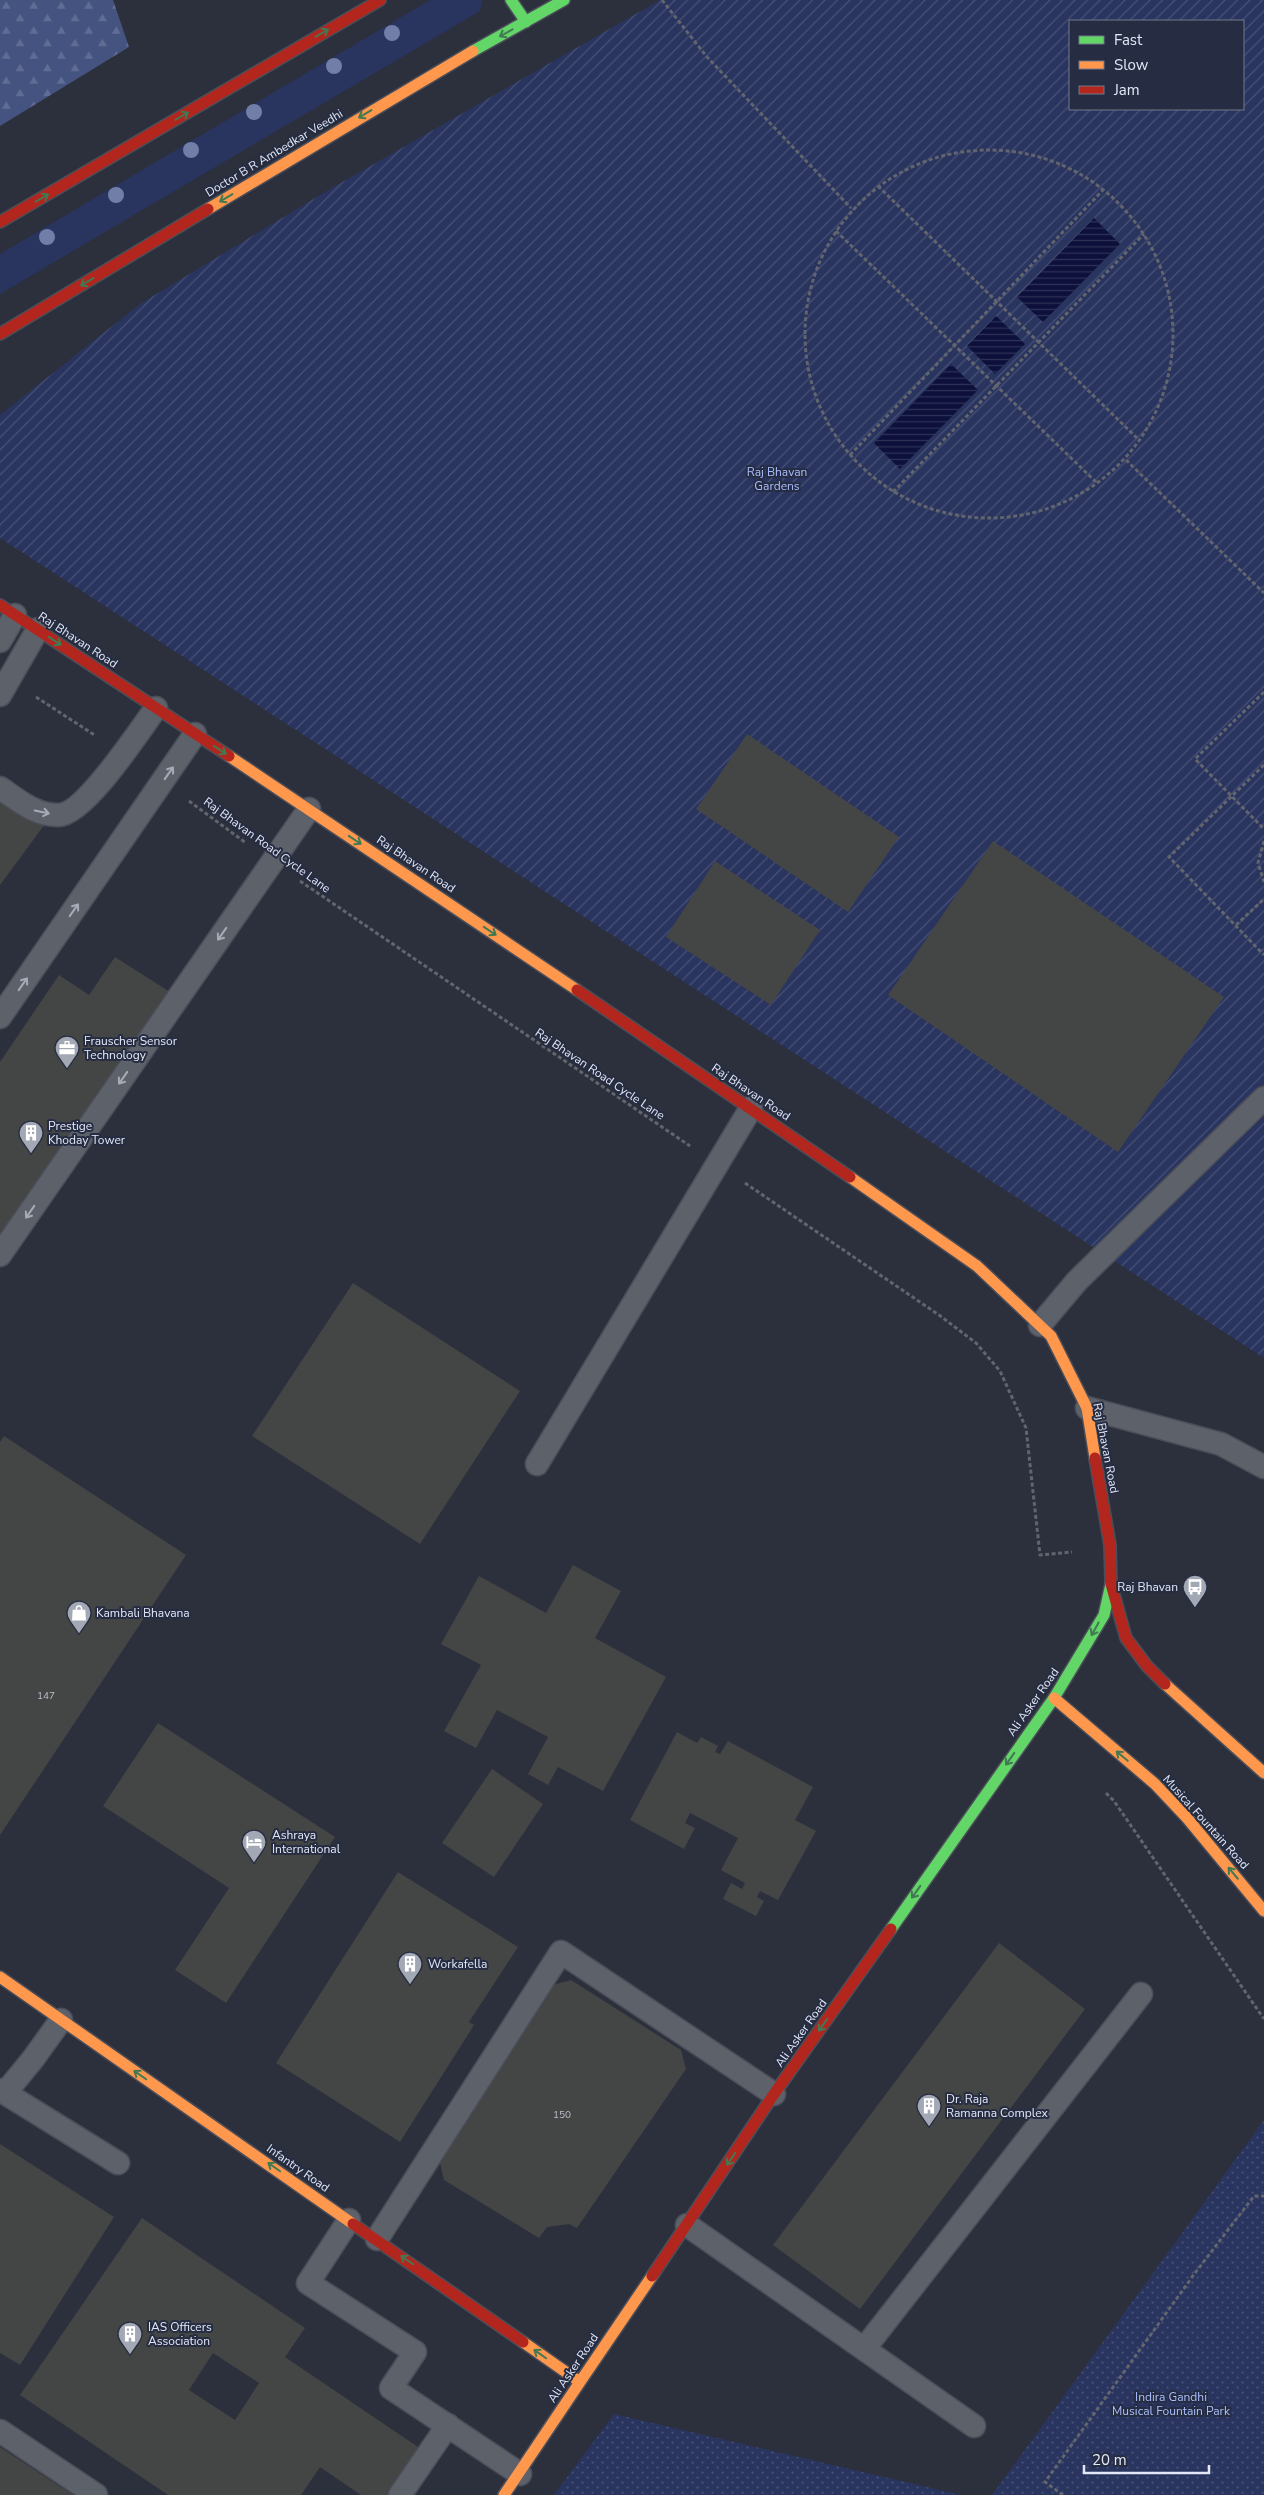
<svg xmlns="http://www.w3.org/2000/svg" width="1264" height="2495" viewBox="0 0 1264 2495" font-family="'Nunito Sans',sans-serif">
<defs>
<pattern id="forest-firs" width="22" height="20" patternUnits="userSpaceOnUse" patternTransform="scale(1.25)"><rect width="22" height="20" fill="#455381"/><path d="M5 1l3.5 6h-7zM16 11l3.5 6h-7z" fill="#606c93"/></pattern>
<pattern id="park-dots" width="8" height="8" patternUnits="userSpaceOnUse" patternTransform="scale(1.25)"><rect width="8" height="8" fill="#29345f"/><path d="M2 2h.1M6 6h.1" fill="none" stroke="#485177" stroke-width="1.8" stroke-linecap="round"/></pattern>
<pattern id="garden-furrows" width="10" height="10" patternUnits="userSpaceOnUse" patternTransform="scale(1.25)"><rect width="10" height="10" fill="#29345f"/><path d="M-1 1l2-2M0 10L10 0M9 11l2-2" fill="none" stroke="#485177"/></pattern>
<pattern id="water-rules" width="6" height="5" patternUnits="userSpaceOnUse" patternTransform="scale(1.25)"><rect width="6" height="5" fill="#0c103b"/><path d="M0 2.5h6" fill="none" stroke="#2f3358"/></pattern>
</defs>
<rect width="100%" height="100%" fill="#2c303c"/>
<path fill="#29345f" d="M430 0H482L480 11 0 294V254Z"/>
<path fill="url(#forest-firs)" d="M0 0H113L129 47 0 126Z"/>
<path fill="url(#park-dots)" d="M1264 2120V2495H992Z
M614 2414 961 2495H554Z"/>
<path fill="url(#garden-furrows)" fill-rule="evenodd" d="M660 0H1264V1358L0 538V415L140 304 325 192ZM1070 21H1243V109H1070Z"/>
<path fill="url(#water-rules)" d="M1094 218 1120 244 1043 322 1017 297Z
M996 316 1025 344 995 374 967 346Z
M951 364 978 390 900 469 874 443Z"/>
<path fill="#444545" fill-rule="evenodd" d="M747 734 899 837 848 912 696 809Z
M0 796 45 824 0 885Z
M993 841 1224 997 1118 1152 888 995Z
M715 861 820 930 771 1005 666 937Z
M115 957 170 992 0 1246V1062L59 975 89 995Z
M353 1283 520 1391 420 1544 252 1436Z
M4 1436 186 1555 0 1835V1442Z
M573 1565 621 1591 595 1638 666 1677 603 1791 558 1767 548 1785 528 1774 548 1737 497 1710 476 1748 444 1731 481 1665 441 1644 479 1576 546 1613Z
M158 1723 335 1837 226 2003 175 1970 229 1888 103 1806Z
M677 1732 697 1743 701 1737 718 1746 715 1752 720 1754 728 1741 813 1787 795 1820 816 1831 778 1900 760 1891 757 1897 764 1901 756 1916 723 1899 731 1883 742 1889 745 1883 721 1870 738 1838 690 1813 685 1823 695 1828 684 1849 630 1820Z
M492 1769 543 1804 494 1877 442 1843Z
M398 1872 518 1947 469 2022 474 2025 400 2142 276 2063Z
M999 1943 1085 2009 860 2309 773 2245Z
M571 1980 681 2050 686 2069 577 2228 569 2224 547 2227 539 2238 444 2180 439 2159 552 1985Z
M0 2144 114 2217 20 2365 0 2353Z
M142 2218 305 2328 285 2357 421 2449 390 2495H361L320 2467 301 2495H168L20 2395ZM213 2353 259 2383 235 2420 189 2390Z
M0 2447 73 2495H0Z"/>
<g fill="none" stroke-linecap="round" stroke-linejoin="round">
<defs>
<path id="lane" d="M0 641 15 615
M0 695 38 629
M0 788C18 800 36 816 59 815 85 814 140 730 156 708
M0 1017 195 734
M0 1255 309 809
M1040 1325 1077 1281 1264 1098
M1087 1408 1221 1444 1264 1467
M537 1464 751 1108
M0 2090 118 2163
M5 2093 33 2059 61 2020
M349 2220 308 2283 415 2352 391 2388 520 2474
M687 2225 974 2426
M377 2239 561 1952 774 2094
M864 2349 1141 1994
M0 2431 96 2495
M400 2495 448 2425"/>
<path id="fast" d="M511 0 526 22
M473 51 564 0
M891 1929 1054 1698 1104 1615 1111 1584"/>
<path id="slow" d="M208 209 473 51
M229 756 577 990
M850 1177 977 1266 1051 1336 1087 1408 1095 1458
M1165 1684 1264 1773
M1054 1698 1155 1784 1187 1818 1264 1911
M0 1977 353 2224
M523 2342 580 2382 652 2276
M504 2495 580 2382"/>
<path id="jam" d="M0 222 380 0
M0 334 208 209
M0 605 229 756
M577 990 850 1177
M1095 1458 1110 1545 1111 1584 1126 1638 1147 1666 1165 1684
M353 2224 523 2342
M652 2276 774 2094 891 1929"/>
</defs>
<use href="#lane" stroke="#4b4e59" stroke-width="25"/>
<use href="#fast" stroke="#4b4e59" stroke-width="14"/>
<use href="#slow" stroke="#4b4e59" stroke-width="14"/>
<use href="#jam" stroke="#4b4e59" stroke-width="14"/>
<path stroke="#62656d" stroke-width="3" stroke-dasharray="4 2.5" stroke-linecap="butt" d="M662 0 707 57 851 208
M805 334a184 184 0 1 1 368 0a184 184 0 1 1-368 0Z
M878 186 1139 440
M836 231 1096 482
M850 455 1103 190
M1126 460 1264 593
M893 492 1144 234
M1264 692 1195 759 1264 829
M36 697 96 736
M1264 765 1169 857 1264 955
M189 801 246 843
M1264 841 1258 863 1264 882
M300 881 690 1146
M1236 925 1264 899
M745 1183 939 1315 976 1343 1000 1371 1026 1428 1040 1555 1072 1552
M1106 1793 1114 1801 1264 2019
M1063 2495 1045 2482 1195 2273 1254 2196H1264"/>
<use href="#lane" stroke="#5d616a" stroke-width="22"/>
<use href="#fast" stroke="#63d668" stroke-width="11"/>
<use href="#slow" stroke="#ff974d" stroke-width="11"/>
<use href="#jam" stroke="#b3261e" stroke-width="11"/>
</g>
<g fill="#717ea7">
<circle cx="392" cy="33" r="8"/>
<circle cx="334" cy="66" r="8"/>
<circle cx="254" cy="112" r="8"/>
<circle cx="191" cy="150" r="8"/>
<circle cx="116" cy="195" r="8"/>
<circle cx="47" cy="237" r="8"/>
</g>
<defs><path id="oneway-shaft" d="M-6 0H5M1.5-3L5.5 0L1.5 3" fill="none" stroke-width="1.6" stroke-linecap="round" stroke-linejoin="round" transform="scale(1.25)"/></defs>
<g stroke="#417953">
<use href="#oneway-shaft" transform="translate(322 33) rotate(-30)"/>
<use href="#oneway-shaft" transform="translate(506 33) rotate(151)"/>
<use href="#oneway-shaft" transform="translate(365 114) rotate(149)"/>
<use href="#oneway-shaft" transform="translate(182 116) rotate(-30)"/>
<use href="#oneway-shaft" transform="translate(42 198) rotate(-30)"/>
<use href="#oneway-shaft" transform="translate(226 198) rotate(149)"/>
<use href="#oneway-shaft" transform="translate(87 282) rotate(149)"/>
<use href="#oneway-shaft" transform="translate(55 641) rotate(34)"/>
<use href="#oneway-shaft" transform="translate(220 750) rotate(33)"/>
<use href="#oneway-shaft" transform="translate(355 840) rotate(34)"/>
<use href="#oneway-shaft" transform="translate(490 931) rotate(34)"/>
<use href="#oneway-shaft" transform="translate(1095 1629) rotate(119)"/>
<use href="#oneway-shaft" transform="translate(1122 1756) rotate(-140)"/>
<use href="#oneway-shaft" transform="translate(1010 1759) rotate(125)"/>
<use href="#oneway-shaft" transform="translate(1233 1873) rotate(-130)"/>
<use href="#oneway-shaft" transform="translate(916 1892) rotate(125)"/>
<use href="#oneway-shaft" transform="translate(823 2025) rotate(125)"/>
<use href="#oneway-shaft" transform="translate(140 2075) rotate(-145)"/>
<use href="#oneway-shaft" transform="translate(731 2159) rotate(124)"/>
<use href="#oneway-shaft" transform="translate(274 2167) rotate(-145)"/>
<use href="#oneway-shaft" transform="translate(407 2260) rotate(-145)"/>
<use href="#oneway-shaft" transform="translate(540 2354) rotate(-145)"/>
</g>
<g stroke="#a7abb7">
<use href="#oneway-shaft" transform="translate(169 773) rotate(-55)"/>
<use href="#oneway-shaft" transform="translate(42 812) rotate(12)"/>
<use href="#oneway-shaft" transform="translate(74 910) rotate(-55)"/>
<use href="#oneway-shaft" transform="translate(222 934) rotate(125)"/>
<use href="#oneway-shaft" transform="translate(23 984) rotate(-55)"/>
<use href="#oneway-shaft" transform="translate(123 1078) rotate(125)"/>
<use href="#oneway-shaft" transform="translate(30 1212) rotate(125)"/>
</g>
<defs>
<symbol id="office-pin" viewBox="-11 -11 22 30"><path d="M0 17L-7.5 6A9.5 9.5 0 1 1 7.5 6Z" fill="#a3a8b5" stroke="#262d42"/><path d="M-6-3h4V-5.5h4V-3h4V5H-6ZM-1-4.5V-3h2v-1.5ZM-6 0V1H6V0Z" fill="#fff"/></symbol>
<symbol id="building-pin" viewBox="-11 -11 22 30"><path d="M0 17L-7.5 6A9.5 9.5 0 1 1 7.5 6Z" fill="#a3a8b5" stroke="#262d42"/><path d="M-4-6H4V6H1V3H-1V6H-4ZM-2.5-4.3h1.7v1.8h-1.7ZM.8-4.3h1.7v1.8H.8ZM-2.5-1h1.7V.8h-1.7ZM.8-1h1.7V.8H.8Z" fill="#fff"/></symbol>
<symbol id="bus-pin" viewBox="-11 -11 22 30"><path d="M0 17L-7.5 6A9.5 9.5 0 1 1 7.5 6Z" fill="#a3a8b5" stroke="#262d42"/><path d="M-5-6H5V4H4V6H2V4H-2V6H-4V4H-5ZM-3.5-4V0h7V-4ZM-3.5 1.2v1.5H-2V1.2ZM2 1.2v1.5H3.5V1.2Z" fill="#fff"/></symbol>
<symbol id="shop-pin" viewBox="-11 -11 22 30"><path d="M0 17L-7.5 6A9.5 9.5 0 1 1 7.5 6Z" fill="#a3a8b5" stroke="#262d42"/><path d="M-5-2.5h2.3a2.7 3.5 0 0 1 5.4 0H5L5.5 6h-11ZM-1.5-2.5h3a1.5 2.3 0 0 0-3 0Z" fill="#fff"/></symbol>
<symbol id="hotel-pin" viewBox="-11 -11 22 30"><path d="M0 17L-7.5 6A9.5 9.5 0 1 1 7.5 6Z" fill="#a3a8b5" stroke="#262d42"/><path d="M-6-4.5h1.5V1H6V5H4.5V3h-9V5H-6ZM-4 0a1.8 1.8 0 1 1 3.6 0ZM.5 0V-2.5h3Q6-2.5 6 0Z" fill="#fff"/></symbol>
</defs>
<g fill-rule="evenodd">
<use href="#office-pin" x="53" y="1034" width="28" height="38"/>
<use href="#building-pin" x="17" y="1119" width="28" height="38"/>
<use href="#bus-pin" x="1181" y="1573" width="28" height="38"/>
<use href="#shop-pin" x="65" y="1599" width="28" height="38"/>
<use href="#hotel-pin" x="240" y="1828" width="28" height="38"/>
<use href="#building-pin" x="396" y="1950" width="28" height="38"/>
<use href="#building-pin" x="915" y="2092" width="28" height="38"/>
<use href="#building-pin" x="116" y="2320" width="28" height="38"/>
</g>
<g text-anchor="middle" stroke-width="4" stroke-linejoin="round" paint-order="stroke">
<g font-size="10" fill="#bbbfca">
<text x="46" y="1699">147</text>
<text x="562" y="2118">150</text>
</g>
<g font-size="12" fill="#e3e8f6" stroke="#262d42">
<text transform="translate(274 153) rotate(-31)" y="4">Doctor B R Ambedkar Veedhi</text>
<text transform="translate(78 640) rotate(33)" y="4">Raj Bhavan Road</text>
<text transform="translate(267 845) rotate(36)" y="4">Raj Bhavan Road Cycle Lane</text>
<text transform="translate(416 864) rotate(34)" y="4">Raj Bhavan Road</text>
<text transform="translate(600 1074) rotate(34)" y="4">Raj Bhavan Road Cycle Lane</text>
<text transform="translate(751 1092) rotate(34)" y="4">Raj Bhavan Road</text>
<text transform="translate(1106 1448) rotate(79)" y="4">Raj Bhavan Road</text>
<text transform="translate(1033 1702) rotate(-55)" y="4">Ali Asker Road</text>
<text transform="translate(1206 1822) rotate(48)" y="4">Musical Fountain Road</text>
<text transform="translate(801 2033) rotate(-55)" y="4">Ali Asker Road</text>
<text transform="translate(298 2168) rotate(35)" y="4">Infantry Road</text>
<text transform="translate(573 2368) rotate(-56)" y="4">Ali Asker Road</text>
</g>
<g font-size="12" fill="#aabefe" stroke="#262d42">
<text x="777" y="476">Raj Bhavan<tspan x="777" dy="14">Gardens</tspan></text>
<text x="1171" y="2401">Indira Gandhi<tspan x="1171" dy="14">Musical Fountain Park</tspan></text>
</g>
<g font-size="12" fill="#e3e8f6" stroke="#262d42" text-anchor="start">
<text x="84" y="1045">Frauscher Sensor<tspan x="84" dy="14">Technology</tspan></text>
<text x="48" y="1130">Prestige<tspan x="48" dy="14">Khoday Tower</tspan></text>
<text x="1178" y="1591" text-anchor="end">Raj Bhavan</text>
<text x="96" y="1617">Kambali Bhavana</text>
<text x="272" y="1839">Ashraya<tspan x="272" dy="14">International</tspan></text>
<text x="428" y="1968">Workafella</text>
<text x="946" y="2103">Dr. Raja<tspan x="946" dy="14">Ramanna Complex</tspan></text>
<text x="148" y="2331">IAS Officers<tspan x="148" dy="14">Association</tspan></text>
</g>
</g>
<rect x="1069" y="20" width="175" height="90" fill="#262d42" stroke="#72788a"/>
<rect x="1079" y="36" width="25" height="8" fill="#63d668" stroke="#72788a"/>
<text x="1114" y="45" font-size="15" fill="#e3e8f6">Fast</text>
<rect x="1079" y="61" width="25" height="8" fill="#ff974d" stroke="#72788a"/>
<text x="1114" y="70" font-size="15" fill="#e3e8f6">Slow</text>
<rect x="1079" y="86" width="25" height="8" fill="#b3261e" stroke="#72788a"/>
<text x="1114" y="95" font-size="15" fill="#e3e8f6">Jam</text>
<path d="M1084 2465v8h125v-8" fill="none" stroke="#e3e8f6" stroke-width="2.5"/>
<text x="1092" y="2465" font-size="15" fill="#e3e8f6" stroke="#262d42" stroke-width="4" paint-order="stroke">20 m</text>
</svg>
